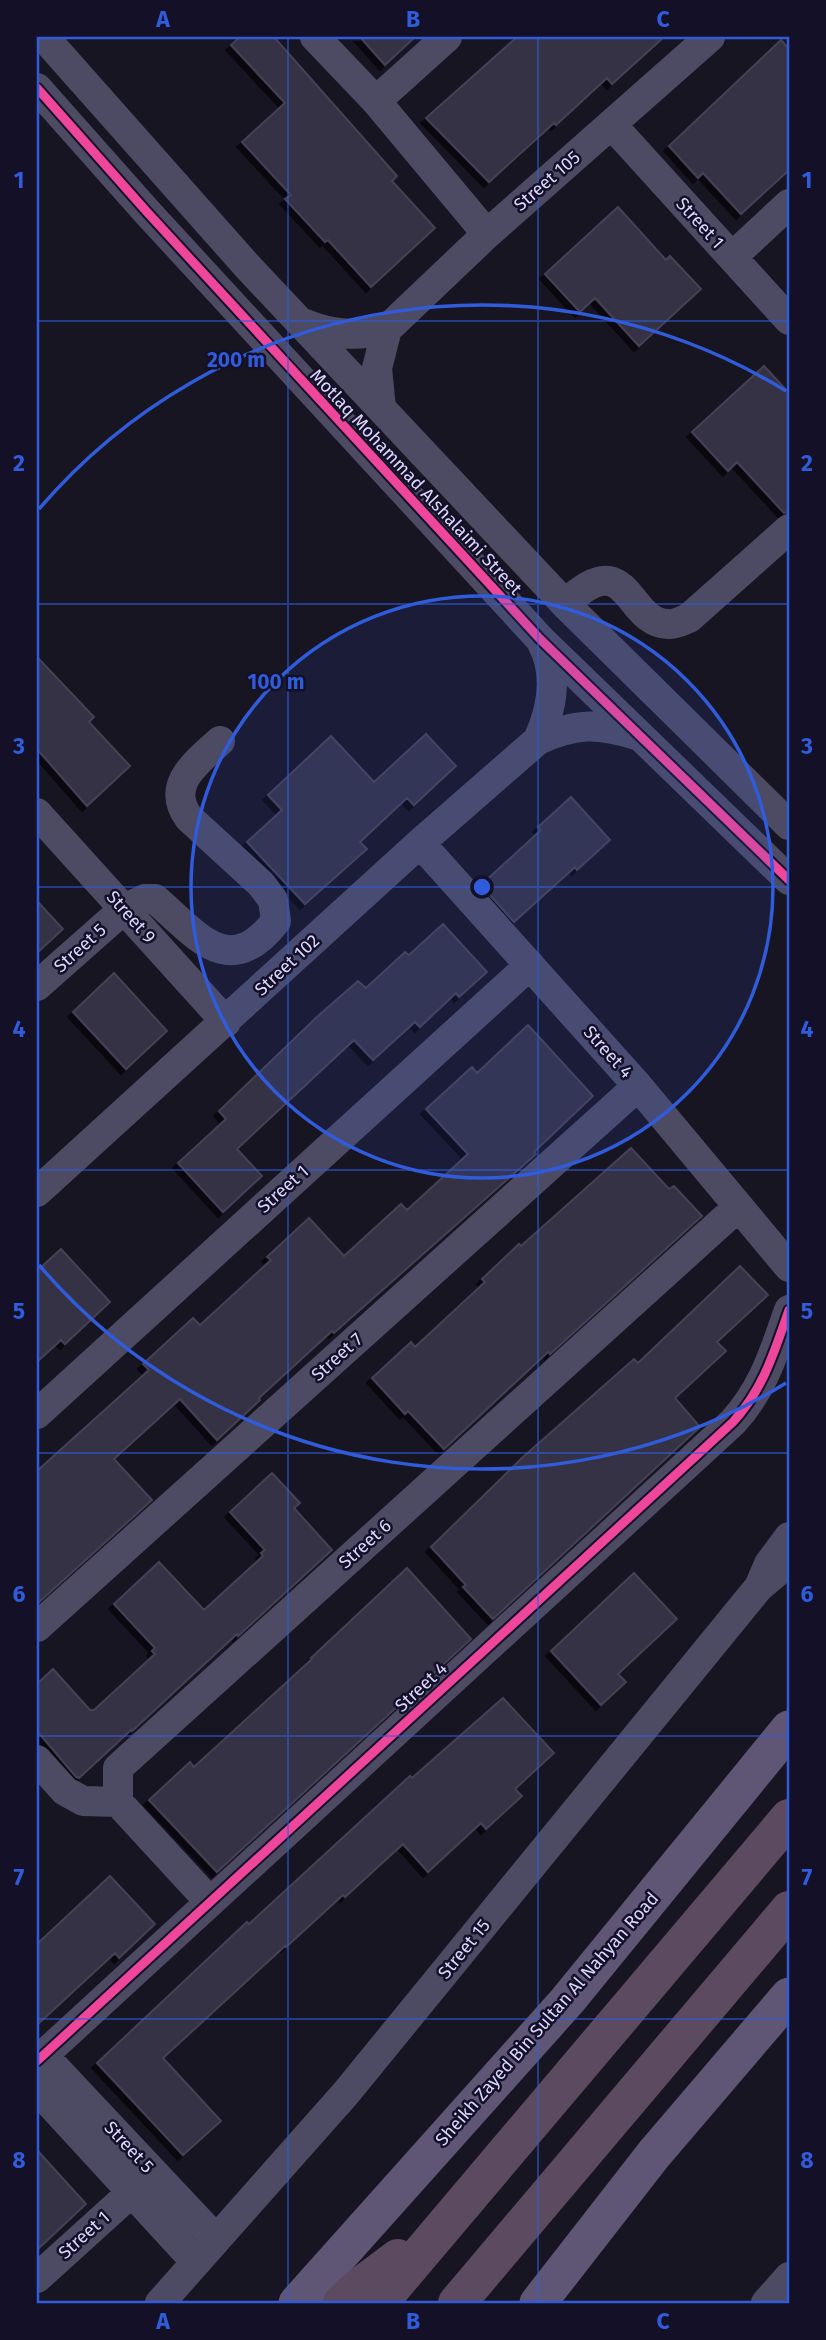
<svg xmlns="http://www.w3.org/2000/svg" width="826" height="2340" viewBox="0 0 826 2340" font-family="'Fira Sans',sans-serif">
<defs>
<filter id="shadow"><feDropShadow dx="-5" dy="5" stdDeviation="0" flood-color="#0009"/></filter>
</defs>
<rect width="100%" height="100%" fill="#181522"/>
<path fill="#363344" stroke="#454055" stroke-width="2" filter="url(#shadow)" d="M240 37H274L397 176 392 181 435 228 371 287 328 240 325 242 285 199 291 195 242 142 285 103 231 45Z
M360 37H415L385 65Z
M517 37H664L612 84 607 78 556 125 554 123 489 182 426 118Z
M781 40 789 49V170L741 214 703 173 698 178 669 146Z
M618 207 666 260 670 256 701 289 639 346 595 298 580 312 545 274Z
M764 366 789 393V512L784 513 737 462 728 471 692 432Z
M37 657 94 717 89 722 130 766 87 806 37 749Z
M426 734 456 766 414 805 407 798 360 842 367 849 305 904 247 842 282 810 268 795 331 736 374 782Z
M571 797 610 840 577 870 575 867 514 922 481 885 541 830 538 827Z
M37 901 63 929 37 953Z
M443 924 487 972 459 997 456 993 420 1027 415 1022 373 1060 354 1040 237 1149 262 1176 223 1212 178 1163 226 1119 219 1111 319 1015 358 981 366 988 405 952 409 955Z
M114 973 167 1031 126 1069 73 1012Z
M528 1025 593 1096 534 1152 536 1154 334 1333 332 1331 259 1398 260 1400 217 1440 180 1399 114 1459 152 1500 37 1604V1471L149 1370 143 1364 193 1318 200 1325 271 1260 267 1257 309 1218 344 1256 401 1204 407 1210 468 1154 426 1109 472 1067 477 1073Z
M631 1148 669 1189 674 1186 702 1216 550 1354 548 1352 444 1449 408 1411 405 1414 372 1378 411 1342 415 1347 485 1282 482 1279 519 1244 521 1246Z
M61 1249 110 1302 65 1344 61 1340 37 1362V1271Z
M740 1266 768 1295 717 1342 726 1351 675 1398 700 1427 493 1619 463 1587 466 1585 431 1547 523 1457 634 1359 638 1363Z
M272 1473 300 1503 294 1508 332 1550 238 1636 237 1634 132 1731 131 1730 79 1778 76 1777 37 1731V1684L53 1669 90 1710H94L155 1654 152 1651 155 1648 114 1604 159 1562 204 1610 263 1556 261 1553 265 1550 230 1512Z
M407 1568 471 1639 217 1872 149 1800 190 1762 194 1767 312 1659 311 1658Z
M634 1573 677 1619 618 1674 626 1682 601 1705 551 1651Z
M503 1698 554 1753 515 1789 522 1796 486 1829 481 1823 428 1872 403 1844 345 1897 343 1895 286 1947 285 1946 163 2058 221 2121 183 2155 97 2063 247 1922 249 1924 410 1776 412 1778Z
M110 1876 155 1924 119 1958 115 1953 37 2025V1944Z
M37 2150 86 2204 37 2250Z"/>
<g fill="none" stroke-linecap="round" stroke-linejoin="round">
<path stroke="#4c4b63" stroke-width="30" d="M44 37 248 267 565 604 789 825
M315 37 376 101 487 234
M37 88 147 212 540 639 789 880
M376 101 447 37
M612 125 789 320
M732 257 789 204
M303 323C332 335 357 337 387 329
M381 408 377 368 387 329 487 234 710 37
M565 604C630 542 625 623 668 624 675 625 683 620 689 618L789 529
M538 740C552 709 559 675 542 643
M37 813 226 1022
M420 843 638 1086 789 1267
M37 986 124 909 145 899H155C196 934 229 982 276 921L273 900 261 884 189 818C165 785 196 763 220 741
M37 1192 420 843 538 740C576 723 597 723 636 735
M37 1414 530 965
M789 1537 769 1564 759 1587 778 1571 789 1557
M37 1627 638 1086
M37 1760 65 1791 83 1801 118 1802
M210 1902 118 1802V1768L738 1207
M43 2055 215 2238
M37 2061 733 1422C764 1388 774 1352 789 1310
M37 2089 195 2261
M37 2278 132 2192
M160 2303 346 2093 759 1587
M766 2303 789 2277"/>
<path stroke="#5f5574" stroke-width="37" d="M297 2303 567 2001 789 1729
M538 2303 654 2154 789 1996"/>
<path stroke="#5c4a61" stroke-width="38" d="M342 2303 362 2285 398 2258
M379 2303 789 1818
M457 2303 789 1910"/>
<defs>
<path id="cycleway" d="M37 88 147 212 540 639 789 880
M37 2061 733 1422C764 1388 774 1352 789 1310"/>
</defs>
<use href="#cycleway" stroke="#141027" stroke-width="13"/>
<use href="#cycleway" stroke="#ed469a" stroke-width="9"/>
</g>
<path fill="none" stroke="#305cdc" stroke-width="2" stroke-opacity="0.55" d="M288 37V2303M538 37V2303M37 321H789M37 604H789M37 887H789M37 1170H789M37 1453H789M37 1736H789M37 2019H789"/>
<circle cx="482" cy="887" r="291" fill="#305cdc" fill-opacity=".12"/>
<g fill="none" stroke="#305cdc" stroke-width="3.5">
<circle cx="482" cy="887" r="291"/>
<path d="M786 1383A582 582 0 0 1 39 1265M39 509A582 582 0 0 1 786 391"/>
</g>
<g text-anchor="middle" stroke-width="5" stroke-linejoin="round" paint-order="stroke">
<g font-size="18" fill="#dbd7fe" stroke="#141027">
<text transform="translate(547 181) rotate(-41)" y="6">Street 105</text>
<text transform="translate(700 223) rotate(48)" y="6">Street 1</text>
<text transform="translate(416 482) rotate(47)" y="6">Motlaq Mohammad Alshalaimi Street</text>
<text transform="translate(131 917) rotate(48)" y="6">Street 9</text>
<text transform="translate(80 948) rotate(-42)" y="6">Street 5</text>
<text transform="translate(287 965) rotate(-43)" y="6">Street 102</text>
<text transform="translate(608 1052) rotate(48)" y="6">Street 4</text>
<text transform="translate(283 1189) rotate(-42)" y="6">Street 1</text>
<text transform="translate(337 1357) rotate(-42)" y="6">Street 7</text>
<text transform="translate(365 1544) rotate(-42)" y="6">Street 6</text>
<text transform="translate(421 1687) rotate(-43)" y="6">Street 4</text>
<text transform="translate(464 1949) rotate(-51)" y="6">Street 15</text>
<text transform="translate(547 2019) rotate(-49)" y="6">Sheikh Zayed Bin Sultan Al Nahyan Road</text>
<text transform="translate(129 2147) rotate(47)" y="6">Street 5</text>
<text transform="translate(84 2235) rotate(-42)" y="6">Street 1</text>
</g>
</g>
<circle cx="482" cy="887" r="10" fill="#305cdc" stroke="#141027" stroke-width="3.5"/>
<g font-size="21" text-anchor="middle" font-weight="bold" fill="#305cdc" stroke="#141027" stroke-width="5" stroke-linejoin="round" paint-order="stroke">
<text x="236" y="367">200 m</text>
<text x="276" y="689">100 m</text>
</g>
<rect width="826" height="2340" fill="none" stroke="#141027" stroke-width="77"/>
<rect x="38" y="38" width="750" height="2264" fill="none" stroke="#305cdc" stroke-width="2.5"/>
<g font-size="23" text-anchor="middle" font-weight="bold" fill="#305cdc">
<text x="163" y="27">A</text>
<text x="413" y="27">B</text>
<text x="663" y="27">C</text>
<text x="19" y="188">1</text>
<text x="807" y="188">1</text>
<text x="19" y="471">2</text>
<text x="807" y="471">2</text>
<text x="19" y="754">3</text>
<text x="807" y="754">3</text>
<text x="19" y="1037">4</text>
<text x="807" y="1037">4</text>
<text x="19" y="1319">5</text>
<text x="807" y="1319">5</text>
<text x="19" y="1602">6</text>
<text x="807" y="1602">6</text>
<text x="19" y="1885">7</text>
<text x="807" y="1885">7</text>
<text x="19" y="2168">8</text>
<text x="807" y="2168">8</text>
<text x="163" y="2329">A</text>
<text x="413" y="2329">B</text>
<text x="663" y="2329">C</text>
</g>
</svg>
